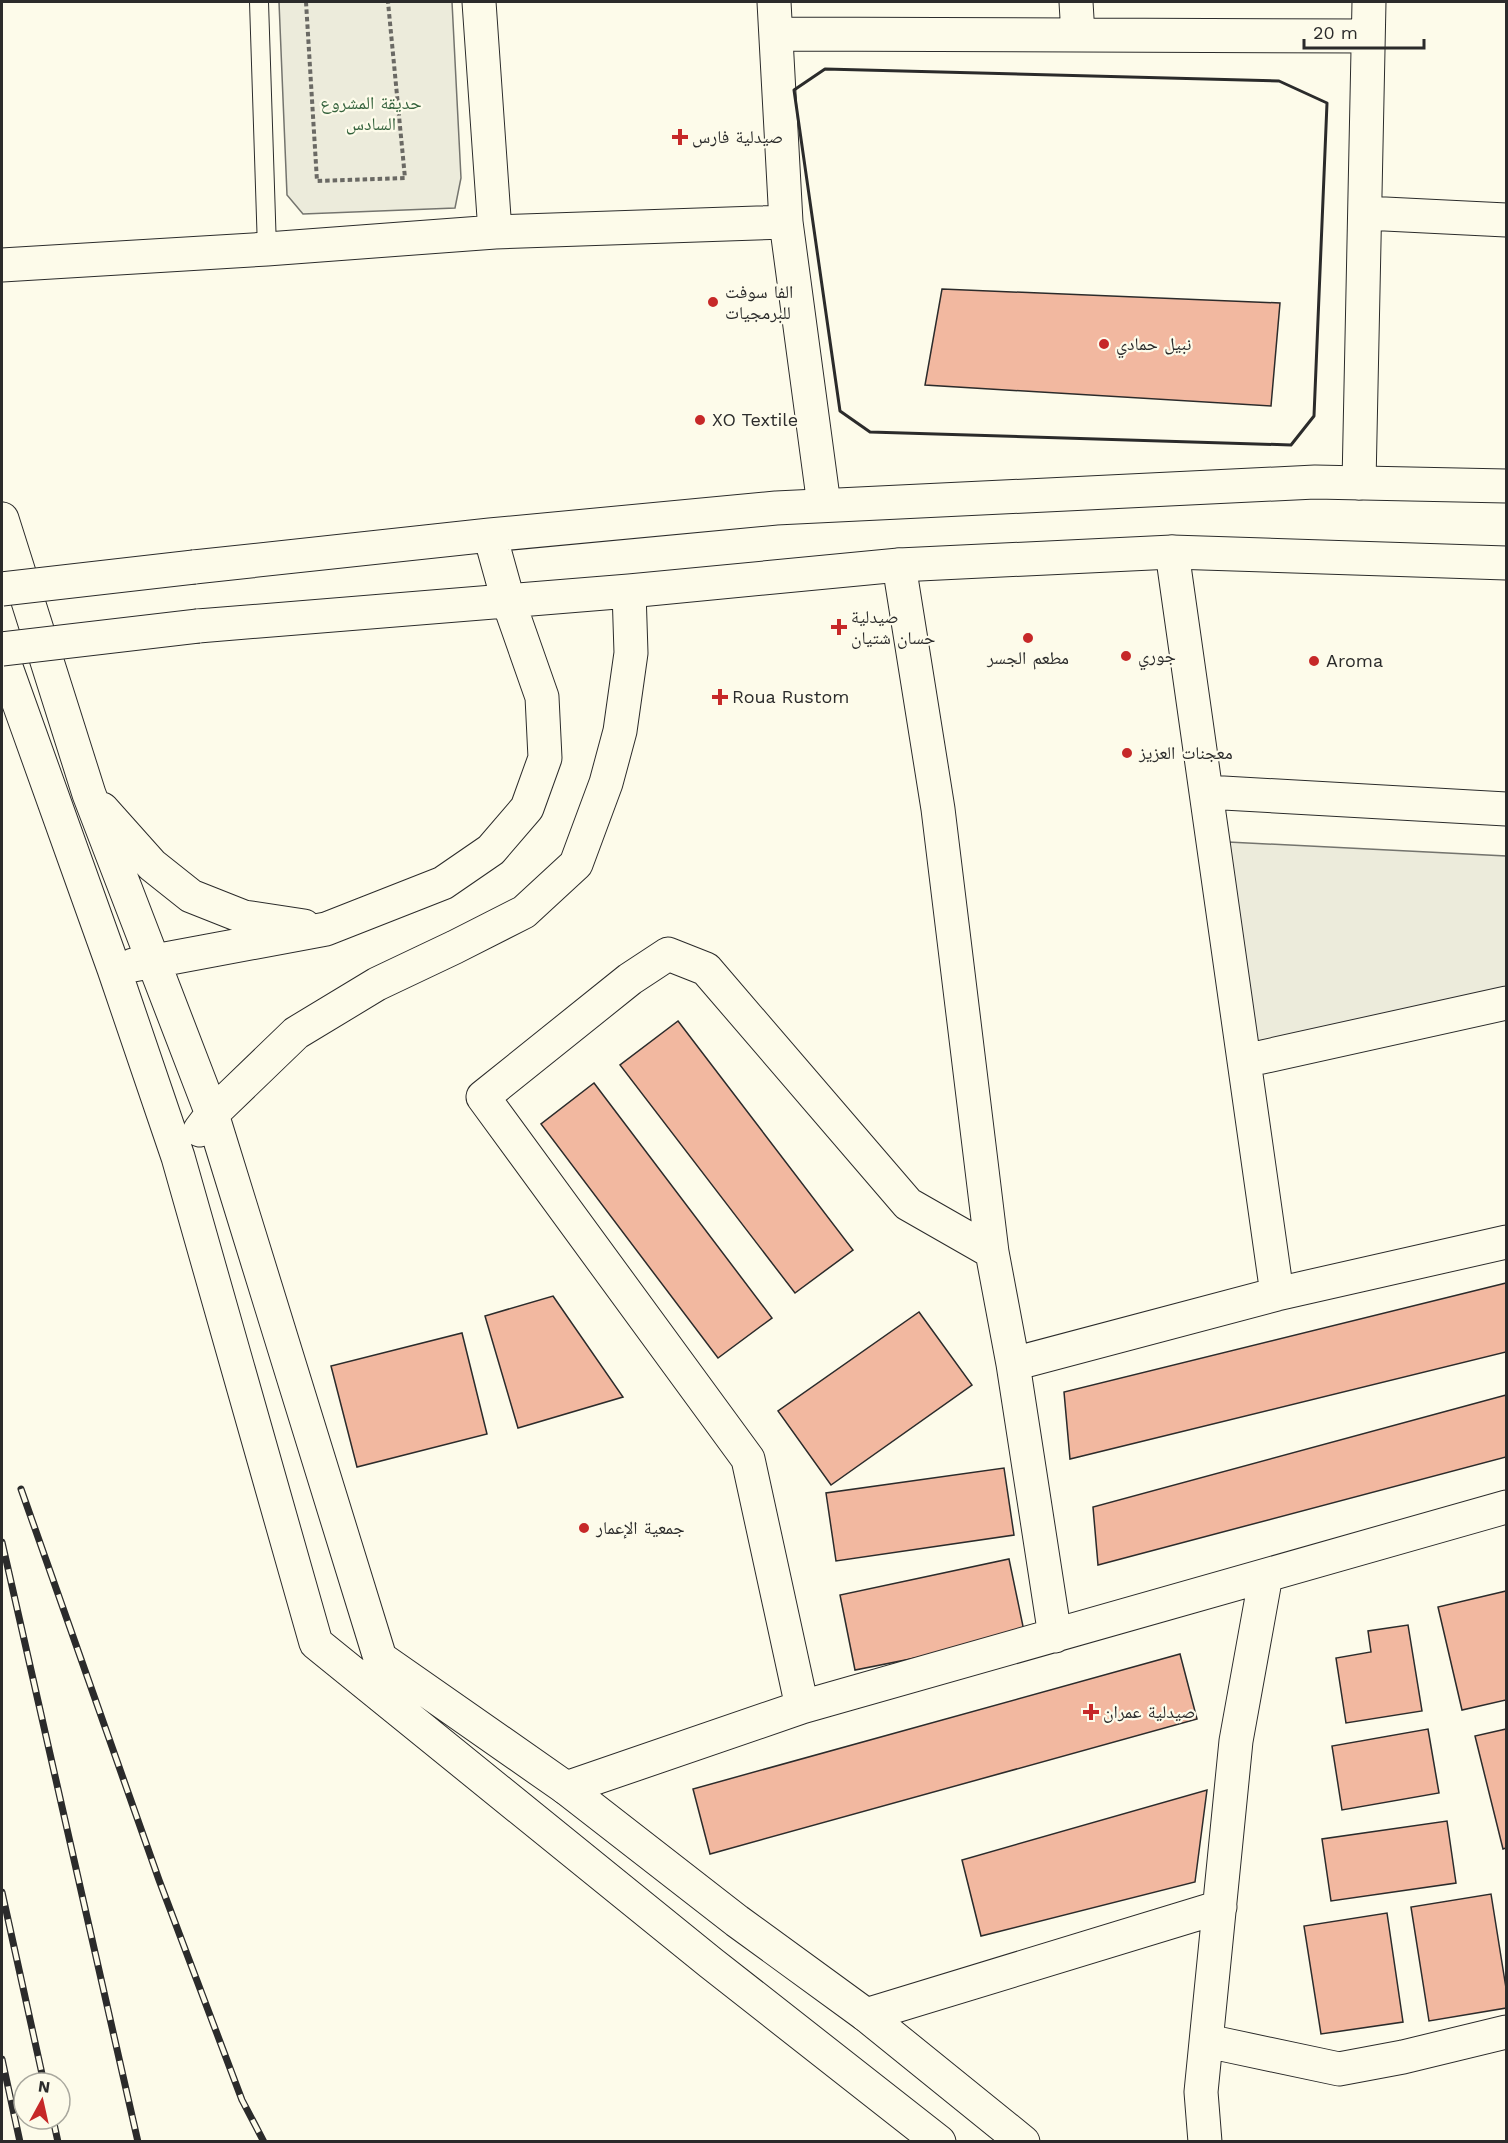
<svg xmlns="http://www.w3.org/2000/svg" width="1508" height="2143" viewBox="0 0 1508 2143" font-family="'Work Sans','Noto Naskh Arabic',sans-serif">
<rect width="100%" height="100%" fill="#fdfbea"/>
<path fill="#ecebdb" stroke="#74746e" stroke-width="1.5" d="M279 2H452L461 178 455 208 303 214 287 195Z
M1228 842 1506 856V987L1256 1042Z"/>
<path fill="#f2b8a0" stroke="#2b2b2b" stroke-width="1.5" d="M942 289 1280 303 1271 406 925 385Z
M678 1021 853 1250 795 1293 620 1065Z
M594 1083 772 1318 718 1358 541 1124Z
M1506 1283V1352L1070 1459 1064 1392Z
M553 1296 623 1397 518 1428 485 1316Z
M919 1312 972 1385 831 1485 778 1411Z
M462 1333 487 1434 357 1467 331 1366Z
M1506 1395V1457L1098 1565 1093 1507Z
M1004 1468 1014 1535 836 1561 826 1493Z
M1009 1559 1025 1636 855 1670 840 1595Z
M1506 1591V1700L1462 1710 1438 1607Z
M1408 1625 1422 1711 1346 1723 1336 1658 1371 1652 1368 1631Z
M1180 1654 1197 1719 710 1854 693 1789Z
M1428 1729 1439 1793 1342 1810 1332 1746Z
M1506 1729V1848L1503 1849 1475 1736Z
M1207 1790 1195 1882 981 1936 962 1860Z
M1447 1821 1456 1883 1331 1901 1322 1839Z
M1491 1894 1506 1988V2008L1429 2021 1411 1907Z
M1387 1913 1403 2022 1321 2034 1304 1926Z"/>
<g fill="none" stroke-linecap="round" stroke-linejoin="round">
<defs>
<path id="lane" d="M259 2 267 249"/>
<path id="street" d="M479 2 495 232
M774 2 786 222 824 505
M1076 2 1078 35
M777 34 1368 36
M1365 213 1506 220
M2 265 267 249 495 232 786 222
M1359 483 1369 2
M1172 552 1277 1294
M899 565 938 809 992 1252 1013 1364 1055 1636
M1206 792 1506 809
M1244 1061 1506 1003
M1013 1364 1277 1294 1506 1242
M802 1707 748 1459 483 1097 630 979 668 954 706 969 908 1204 992 1252
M566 1788 802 1707 1506 1507
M866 2015 1220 1907
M1207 2041 1339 2069 1403 2057 1506 2032
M1205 2142 1201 2092 1236 1741 1266 1575"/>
<path id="secondary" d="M2 519 89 794 212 1114 380 1658 566 1788 737 1921 866 2015 1023 2142
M194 567 490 535 776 508 1315 482 1506 486
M198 626 629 591 899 565 1172 552 1506 563
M2 656 114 969 178 1157 316 1643 711 1963 939 2142
M102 809 152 865 191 896 244 917 304 926
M133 965 326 929 443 883 491 850 527 808 545 758 542 697 508 600 490 535
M200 1130 212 1114 296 1033 377 984 455 947 524 912 576 864 606 783 620 731 631 653 629 591"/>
</defs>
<use href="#lane" stroke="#2b2b2b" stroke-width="20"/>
<use href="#street" stroke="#2b2b2b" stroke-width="35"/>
<use href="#secondary" stroke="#2b2b2b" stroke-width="35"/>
<path stroke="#6a6964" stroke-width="4" stroke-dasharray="4.5 3" stroke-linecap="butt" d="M306 2 317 181 405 178 388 2"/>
<use href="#lane" stroke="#fdfbea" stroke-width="18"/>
<use href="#street" stroke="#fdfbea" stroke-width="33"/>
<use href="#secondary" stroke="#fdfbea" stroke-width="33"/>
<defs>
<path id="rail" d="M21 1489 159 1880 242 2100 264 2142
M2 1542 138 2142
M2 1892 44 2083
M2 2059 20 2142
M53 2119 58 2142"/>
</defs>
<use href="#rail" stroke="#2b2b2b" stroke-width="7"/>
<use href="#rail" stroke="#fdfbea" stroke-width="4.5" stroke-dasharray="14" stroke-linecap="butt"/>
<defs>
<path id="secondary-bridge" d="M2 589 194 567
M2 649 198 626"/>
</defs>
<use href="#secondary-bridge" stroke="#2b2b2b" stroke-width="35" stroke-linecap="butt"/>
<use href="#secondary-bridge" stroke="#fdfbea" stroke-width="33"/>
<path stroke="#2b2b2b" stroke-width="3" d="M825 69 1279 81 1327 103 1314 416 1291 445 870 432 840 411 794 90Z"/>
</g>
<g fill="#c62828" stroke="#fdfbea" stroke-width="2">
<path d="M677 128h6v6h6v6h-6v6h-6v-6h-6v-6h6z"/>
<circle cx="713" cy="302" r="6"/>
<circle cx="1104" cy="344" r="6"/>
<circle cx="700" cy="420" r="6"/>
<path d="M836 618h6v6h6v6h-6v6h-6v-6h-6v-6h6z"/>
<circle cx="1028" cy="638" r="6"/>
<circle cx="1126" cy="656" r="6"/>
<circle cx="1314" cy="661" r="6"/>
<path d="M717 688h6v6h6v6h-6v6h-6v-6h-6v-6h6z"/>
<circle cx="1127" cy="753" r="6"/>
<circle cx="584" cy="1528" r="6"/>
<path d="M1088 1703h6v6h6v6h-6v6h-6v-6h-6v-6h6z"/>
</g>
<g text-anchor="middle" stroke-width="4.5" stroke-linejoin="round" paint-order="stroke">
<g font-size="18" fill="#34623c" stroke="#fdfbea">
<text x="371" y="109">حديقة المشروع<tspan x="371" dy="21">السادس</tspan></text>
</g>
<g font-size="18" fill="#2b2b2b" stroke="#fdfbea" text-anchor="start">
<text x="692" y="143">صيدلية فارس</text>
<text x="725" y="298">الفا سوفت<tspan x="725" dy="21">للبرمجيات</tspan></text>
<text x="1116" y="350">نبيل حمادي</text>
<text x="712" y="426">XO Textile</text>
<text x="851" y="623">صيدلية<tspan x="851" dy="21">حسان شتيان</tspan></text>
<text x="1138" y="662">جوري</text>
<text x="1028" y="664" text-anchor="middle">مطعم الجسر</text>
<text x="1326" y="667">Aroma</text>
<text x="732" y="703">Roua Rustom</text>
<text x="1139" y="759">معجنات العزيز</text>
<text x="596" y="1534">جمعية الإعمار</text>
<text x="1103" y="1718">صيدلية عمران</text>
</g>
</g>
<rect width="1508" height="2143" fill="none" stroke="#2b2b2b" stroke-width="6"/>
<g transform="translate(42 2101) rotate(8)"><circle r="28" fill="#fdfbea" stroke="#a9a89e" stroke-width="1.5"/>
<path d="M0-4.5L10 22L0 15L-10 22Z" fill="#c62828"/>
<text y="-9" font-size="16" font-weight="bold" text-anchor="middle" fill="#2b2b2b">N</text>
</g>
<path d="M1304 39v9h120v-9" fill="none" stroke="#2b2b2b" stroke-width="3"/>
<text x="1313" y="39" font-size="18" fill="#2b2b2b" stroke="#fdfbea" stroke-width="4.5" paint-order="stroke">20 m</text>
</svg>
